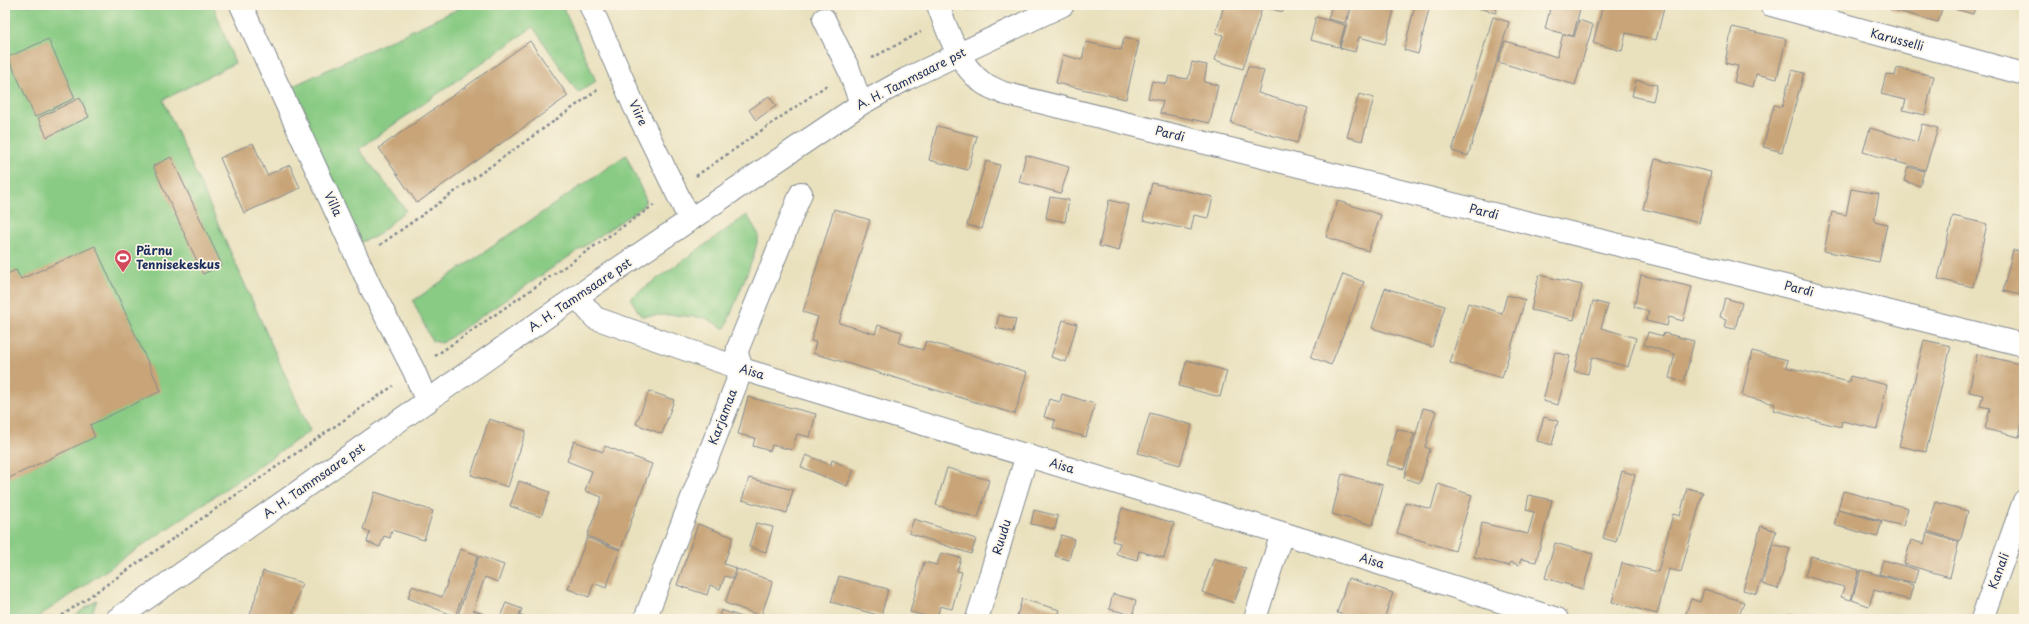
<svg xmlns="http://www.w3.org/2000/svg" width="2029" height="624" viewBox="0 0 2029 624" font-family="'Playpen Sans',sans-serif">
<rect width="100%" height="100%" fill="#fcf5e5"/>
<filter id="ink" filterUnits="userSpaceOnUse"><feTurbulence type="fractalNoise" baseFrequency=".025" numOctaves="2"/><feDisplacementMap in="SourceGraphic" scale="8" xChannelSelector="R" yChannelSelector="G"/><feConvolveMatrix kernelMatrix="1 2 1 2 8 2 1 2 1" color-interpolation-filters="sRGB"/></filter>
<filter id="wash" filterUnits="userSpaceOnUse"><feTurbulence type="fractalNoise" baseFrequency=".012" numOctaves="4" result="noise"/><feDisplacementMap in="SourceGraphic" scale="16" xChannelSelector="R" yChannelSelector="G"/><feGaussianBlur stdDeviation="0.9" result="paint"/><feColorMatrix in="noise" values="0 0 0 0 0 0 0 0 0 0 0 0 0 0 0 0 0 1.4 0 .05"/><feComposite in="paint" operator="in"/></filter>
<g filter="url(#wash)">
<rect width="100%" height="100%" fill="#e9e1be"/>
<path fill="#89cb84" stroke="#527d71" d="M5 5H213L235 63 163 100 310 431 35 619H5Z
M462 5H562L596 81 578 93 533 27 359 149 406 210 375 237 360 242 307 123 310 121 293 86 462 7Z
M626 155 646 200 642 207 442 343 432 341 413 301Z
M747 215 759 235 753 258 725 329 706 318 675 315 641 316 630 298Z
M97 600 90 618 70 619Z"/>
<g id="blocks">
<path fill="#c8a478" d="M1224 5H1263L1243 69 1215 60 1223 35 1216 33Z
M1268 5H1284L1283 12 1267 8Z
M1332 5H1350L1345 23 1328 19Z
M1352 5H1377L1394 10 1385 44 1359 37 1355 52 1340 48Z
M1415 5H1430L1418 54 1404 50Z
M1480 5H1497L1496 13 1479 8Z
M1536 5H1581L1573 36 1545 29 1550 9Z
M1603 5H1652L1664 8 1656 40 1626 33 1622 51 1593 43Z
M1891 5H1943L1938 22 1890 9Z
M1956 5H1976L1973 14 1955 9Z
M1316 17 1345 25 1339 47 1310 40Z
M1493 17 1509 22 1468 156 1452 151Z
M1579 20 1593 25 1575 85 1498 62 1505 41 1557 57 1563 34 1574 37Z
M1732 27 1786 39 1777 79 1756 74 1753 87 1734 82 1738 66 1725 63Z
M1124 38 1139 41 1126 99 1056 83 1063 55 1082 60 1086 42 1121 50Z
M48 39 75 98 35 117 8 57Z
M530 41 568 96 417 203 379 148Z
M1192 62 1207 65 1204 82 1218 85 1210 123 1160 113 1163 101 1148 98 1152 81 1167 84 1169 76 1188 79Z
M1248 66 1264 71 1258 93 1308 108 1297 143 1231 123Z
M1897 68 1934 76 1925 115 1903 110 1906 100 1881 94 1886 74 1895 76Z
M1792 70 1804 73 1782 152 1763 147 1774 105 1782 107Z
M1636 80 1657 85 1653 101 1632 96Z
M1359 94 1374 98 1362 141 1347 137Z
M769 96 776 106 756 120 749 110Z
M80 98 89 117 47 137 38 118Z
M1922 124 1938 128 1925 170 1863 152 1870 128 1917 142Z
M937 126 977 136 968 170 929 160Z
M253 143 267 175 290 165 300 188 244 213 220 158Z
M1026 155 1069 167 1061 193 1019 182Z
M171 157 222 265 203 274 153 166Z
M1655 159 1711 172 1699 223 1643 209Z
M986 161 1000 165 982 229 967 225Z
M1908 167 1924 171 1920 186 1904 181Z
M1152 183 1213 197 1208 218 1194 215 1191 230 1143 220Z
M1851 189 1879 194 1874 221 1887 224 1879 262 1824 251 1832 212 1846 215Z
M1050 197 1069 200 1065 222 1046 218Z
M1109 200 1129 205 1119 251 1099 246Z
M1338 201 1381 215 1368 251 1326 237Z
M834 209 870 220 839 323 875 334 878 325 902 332 899 343 923 350 926 341 1027 372 1015 414 813 353 816 342 811 341 818 317 803 312Z
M1953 216 1987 224 1973 287 1938 279Z
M95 246 161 391 90 425 95 437 5 480V275L16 270 21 279Z
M2013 250 2024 252V296L2003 291Z
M1343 274 1364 282 1331 365 1311 357Z
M1539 275 1582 285 1574 320 1531 310Z
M1641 275 1692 287 1683 321 1669 317 1667 326 1646 321 1649 311 1634 307Z
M1385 288 1445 306 1432 347 1372 328Z
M1507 295 1525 300 1502 378 1450 363 1468 303 1502 313Z
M1725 298 1742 303 1735 329 1724 327 1726 319 1720 317Z
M1593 301 1608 305 1601 328 1636 338 1628 367 1592 357 1588 374 1574 371Z
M999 315 1016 319 1013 332 996 328Z
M1063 320 1077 324 1066 362 1051 357Z
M1648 332 1663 336 1664 333 1694 341 1684 382 1669 378 1675 354 1644 345Z
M1924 340 1951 346 1926 452 1899 446Z
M1752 351 1788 360 1786 367 1849 382 1850 376 1887 385 1877 429 1842 421 1841 427 1773 410 1775 404 1742 396Z
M1555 352 1570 356 1558 405 1543 401Z
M1977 354 2024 365V413L2019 437 1985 429 1990 408 1980 406 1983 395 1969 392Z
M1187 360 1227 371 1220 397 1179 386Z
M649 391 674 400 662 434 636 424Z
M1062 394 1095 404 1086 437 1053 428 1055 420 1044 417 1049 399 1060 402Z
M748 397 816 414 810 437 797 434 792 450 772 445 770 451 753 446 755 438 738 434Z
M1423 408 1436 411 1425 447 1430 449 1420 483 1404 478Z
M1150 413 1192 425 1180 465 1138 453Z
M1544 417 1558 421 1552 445 1537 441Z
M489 419 526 431 508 487 471 475Z
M1397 429 1414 434 1404 469 1387 465Z
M574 441 603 452 605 446 652 464 621 549 587 536 602 497 585 491 592 471 567 461Z
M806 455 831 465 832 460 854 470 847 486 801 467Z
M947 468 989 480 978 518 936 505Z
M1622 471 1635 475 1616 542 1603 538Z
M1342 474 1383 485 1373 525 1332 514Z
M749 478 793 490 787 513 742 500Z
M519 481 550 492 541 517 510 506Z
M1438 484 1472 495 1455 551 1397 533 1406 502 1431 509Z
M1687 488 1703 492 1681 572 1669 569 1657 614 1612 602 1622 563 1658 572 1673 514 1680 516Z
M1843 491 1908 508 1903 526 1838 509Z
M375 492 433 511 424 540 392 530 390 538 384 536 380 547 367 542 370 532 363 529Z
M1529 495 1552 500 1536 562 1521 559 1519 565 1510 562 1509 566 1474 557 1482 523 1528 534 1534 512 1526 510Z
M1936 502 1968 511 1960 541 1927 531Z
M1122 508 1174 523 1164 558 1139 551 1137 560 1116 554 1120 543 1112 541Z
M1034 510 1058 516 1055 529 1031 524Z
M1838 510 1882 522 1877 537 1834 525Z
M914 519 976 539 971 554 909 533Z
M756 523 773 527 766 552 749 547Z
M698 524 733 537 724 564 736 568 732 578 725 576 720 589 710 585 707 595 677 585Z
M1761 526 1776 531 1757 594 1743 590Z
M1927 533 1959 542 1950 577 1904 564 1911 540 1924 544Z
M1061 535 1074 539 1069 560 1055 556Z
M587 538 620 550 606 588 594 583 589 597 568 589Z
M1555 543 1593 554 1583 589 1545 578Z
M1773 544 1790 549 1778 589 1762 584Z
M460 549 478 555 455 616 408 598 412 586 442 597Z
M941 553 961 558 957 571 962 572 952 609 940 606 937 619 910 612 924 562 937 565Z
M479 556 504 565 498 582 485 577 473 610 498 619H463L457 617Z
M1811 556 1859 570 1851 600 1841 597 1844 587 1805 576Z
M1214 558 1246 569 1234 603 1202 592Z
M1883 560 1918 570 1914 583 1879 574Z
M737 569 773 581 761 616 725 603Z
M1861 570 1913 585 1909 600 1874 590 1869 606 1852 600Z
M263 571 302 583 291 619H249Z
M839 576 888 589 881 616 831 602Z
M1348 578 1393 593 1384 619H1358L1337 613Z
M1704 589 1744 602 1738 619H1684L1691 599 1700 602Z
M1113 594 1136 600 1133 615 1109 609Z
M1022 599 1060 610 1057 619H1016Z
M506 603 522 609 519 615 529 619H499Z
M721 610 748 619H718Z
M1787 614 1803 619H1786Z"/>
</g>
</g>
<g filter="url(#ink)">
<use href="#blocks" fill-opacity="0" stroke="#82888e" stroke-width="1"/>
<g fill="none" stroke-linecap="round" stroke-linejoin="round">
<defs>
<path id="minor" d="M241 5 370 286 414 371 427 402
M590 5 635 108 690 220
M938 5C948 33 959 65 983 83 989 87 997 90 1003 93L2024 345
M1771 5 2024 74
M824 19 849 70 861 104
M577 297 595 318 742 369 1282 533 1557 619
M117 619 548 316 861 104 906 79 1063 5
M645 619 742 369 737 354 738 348 801 193
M977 619 1027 455
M1255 619 1282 533
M1982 619 2024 501"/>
</defs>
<use href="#minor" stroke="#82888e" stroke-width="24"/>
<path stroke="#82888e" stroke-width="2.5" stroke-dasharray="3 3" stroke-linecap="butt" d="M967 10 977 5
M872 58 921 32
M696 176 827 85
M380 245 599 89
M435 356 654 205
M57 619 393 386"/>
<use href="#minor" stroke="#fff" stroke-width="22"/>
</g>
</g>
<defs>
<symbol id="stadium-pin" viewBox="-11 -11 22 30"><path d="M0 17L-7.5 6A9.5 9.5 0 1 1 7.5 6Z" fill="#d1495b" stroke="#fcf5e5"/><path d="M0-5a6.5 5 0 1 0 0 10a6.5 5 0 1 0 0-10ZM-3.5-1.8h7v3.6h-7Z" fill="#fff"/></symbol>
</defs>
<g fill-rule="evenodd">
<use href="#stadium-pin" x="113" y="248" width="20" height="27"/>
</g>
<g text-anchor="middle" stroke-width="3.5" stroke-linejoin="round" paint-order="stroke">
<g font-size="12" fill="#1b2f5e" stroke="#fcf5e5">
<text transform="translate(1897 40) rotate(15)" y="4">Karusselli</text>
<text transform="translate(911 79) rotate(-27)" y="4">A. H. Tammsaare pst</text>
<text transform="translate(638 113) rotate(65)" y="4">Viire</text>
<text transform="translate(1170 134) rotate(14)" y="4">Pardi</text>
<text transform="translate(333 204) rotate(65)" y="4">Villa</text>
<text transform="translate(1484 212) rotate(14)" y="4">Pardi</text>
<text transform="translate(1799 289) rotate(14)" y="4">Pardi</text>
<text transform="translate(580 295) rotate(-34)" y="4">A. H. Tammsaare pst</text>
<text transform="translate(752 372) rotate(17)" y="4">Aisa</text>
<text transform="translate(723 417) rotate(-69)" y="4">Karjamaa</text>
<text transform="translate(1062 466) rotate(17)" y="4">Aisa</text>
<text transform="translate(314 481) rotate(-35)" y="4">A. H. Tammsaare pst</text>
<text transform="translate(1002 537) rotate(-73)" y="4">Ruudu</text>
<text transform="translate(1372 561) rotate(17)" y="4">Aisa</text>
<text transform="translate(1999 571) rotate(-70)" y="4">Kanali</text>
</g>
<g font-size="12" font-weight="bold" fill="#1b2f5e" stroke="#fcf5e5" text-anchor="start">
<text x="136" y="255">Pärnu<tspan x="136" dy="14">Tennisekeskus</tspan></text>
</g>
</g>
<rect width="2029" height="624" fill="none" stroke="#fcf5e5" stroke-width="20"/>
</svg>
